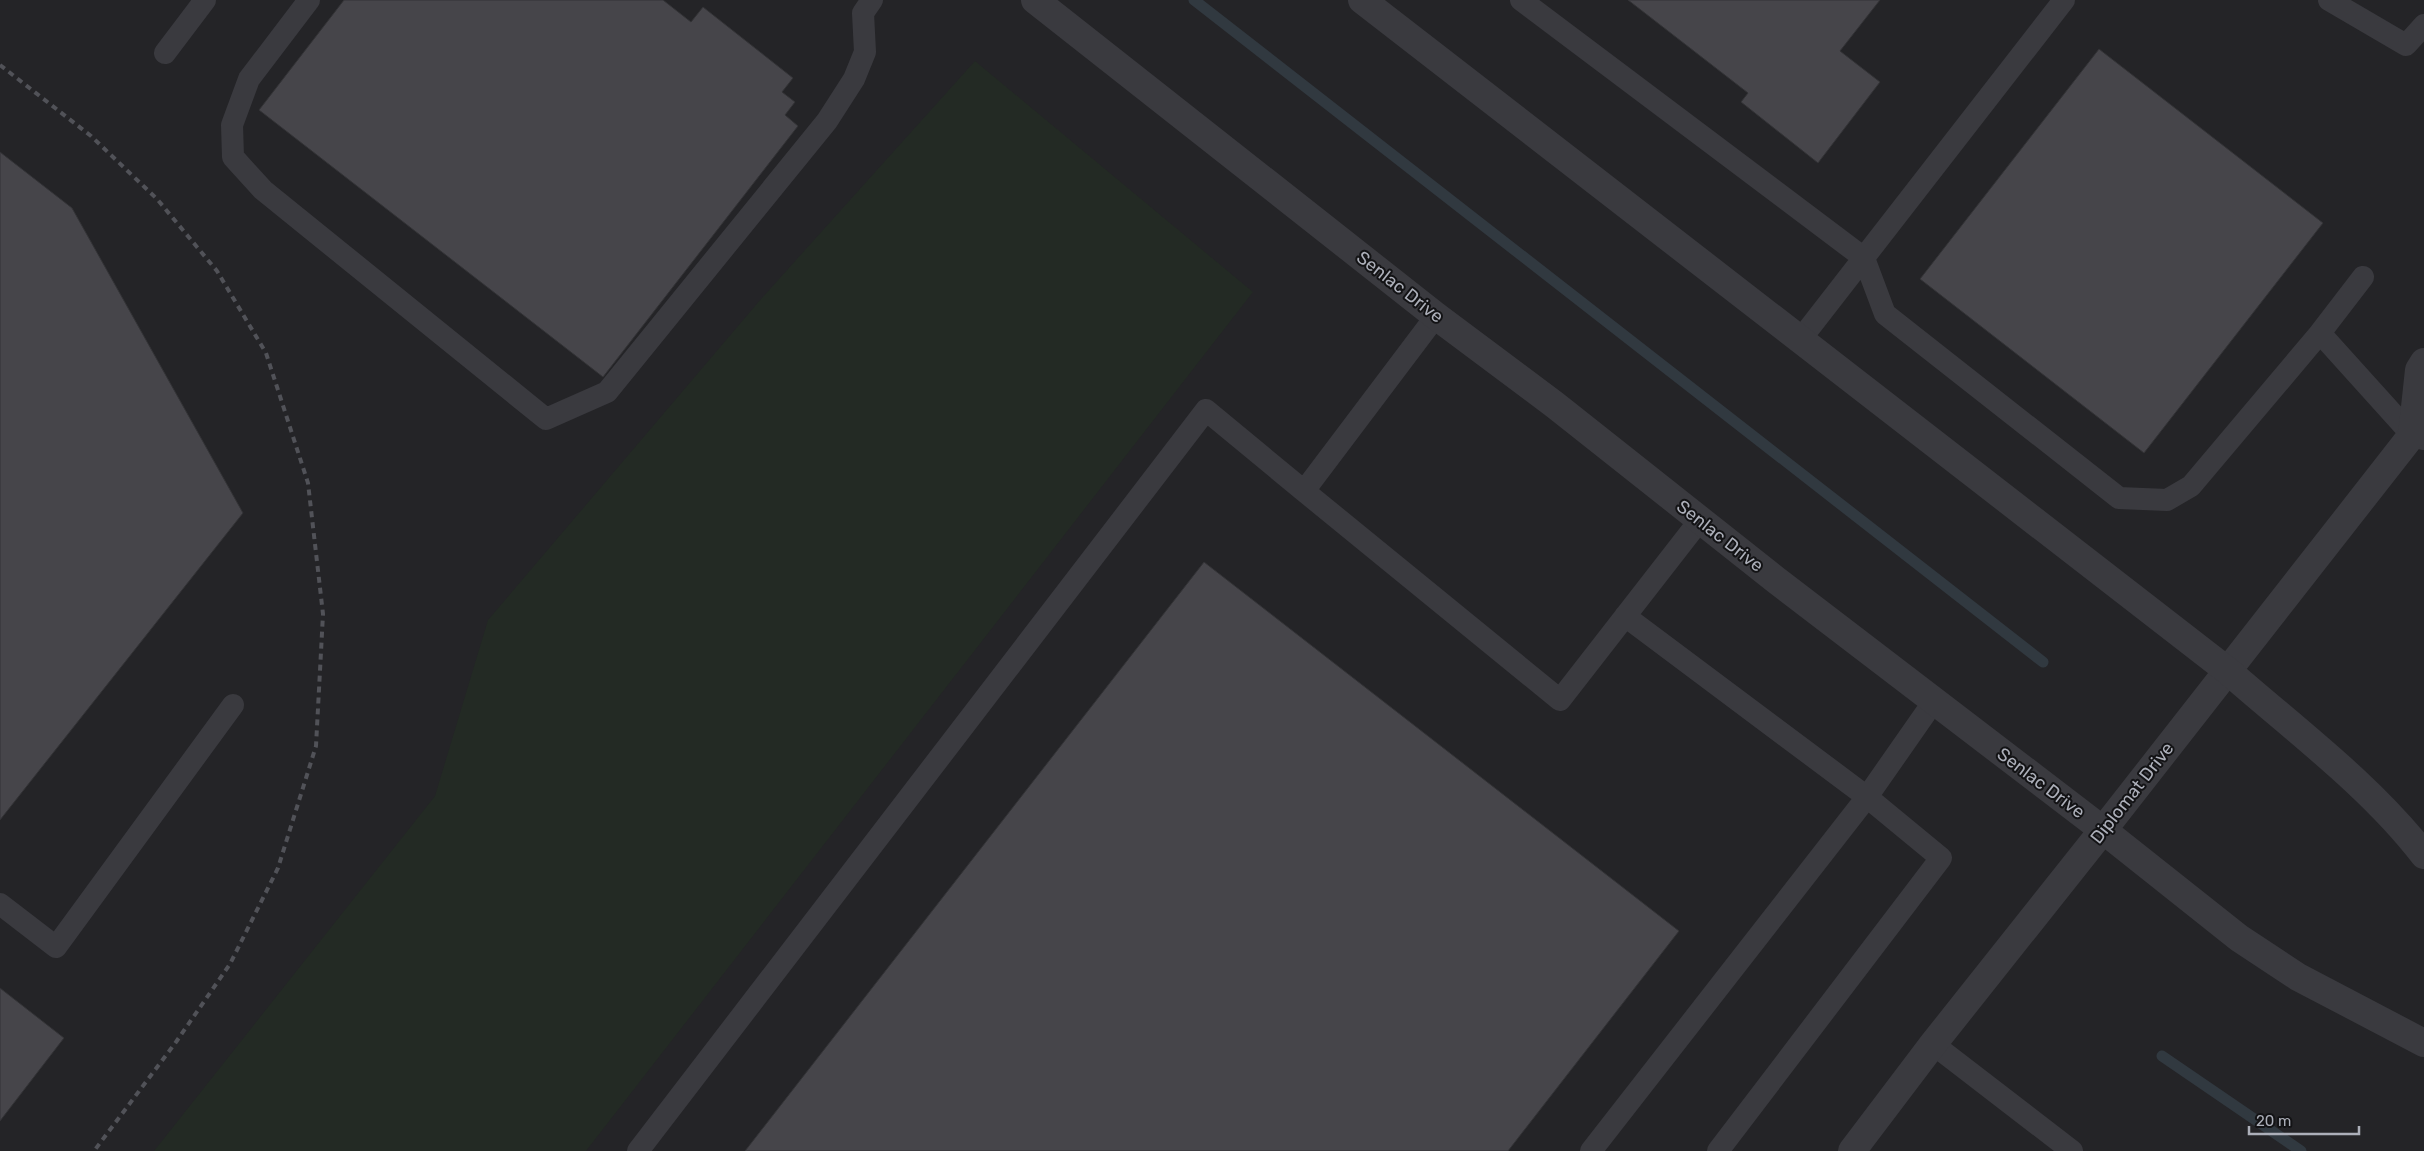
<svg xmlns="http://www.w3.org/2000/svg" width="2424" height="1151" viewBox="0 0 2424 1151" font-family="Rubik,sans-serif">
<rect width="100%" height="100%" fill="#18181a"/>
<path fill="#242427" d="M0 0H2424V1151H0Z"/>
<path fill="#232a24" d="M975 61 1253 292 586 1151H154L435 796 488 620 761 299Z"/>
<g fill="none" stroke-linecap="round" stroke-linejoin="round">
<path stroke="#313940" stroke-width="11" d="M1194 0 2043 662
M2162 1056 2301 1151"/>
</g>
<path fill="#46454a" stroke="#333336" d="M344 0H663L691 22 703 7 793 78 782 92 795 102 785 115 798 126 603 377 259 110Z
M1628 0H1880L1840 51 1880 82 1818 163 1741 102 1748 93Z
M2099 49 2323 223 2144 453 1920 279Z
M0 152 72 208 243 513 0 820Z
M1204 562 1679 931 1508 1151H745Z
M0 988 64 1038 0 1121Z"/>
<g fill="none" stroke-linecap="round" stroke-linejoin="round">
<path stroke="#3a3a3f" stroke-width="22" d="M309 0 249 79 232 125 233 157 263 190 546 419 607 392 827 121 854 79 865 52 863 13 872 0
M1521 0 1864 258 1885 314 2119 498 2167 500 2191 486 2320 333 2412 435 2423 439
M2329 0 2406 45 2424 25
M165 53 205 0
M2320 333 2363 277
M1800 340 2064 0
M1304 491 1560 700 1700 520
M1625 616 1867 797 1941 858 1718 1151
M0 904 56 947 233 705
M1933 1044 2072 1151
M638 1151 1206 410 1304 491 1436 316
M1591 1151 1867 797 1934 701"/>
<path stroke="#3a3a3f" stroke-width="28" d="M2412 435 2419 370 2424 362
M1852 1151 1933 1044 2103 830 2412 435 2424 429"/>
<path stroke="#3a3a3f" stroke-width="28" d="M1035 0 1436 316 1555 405 1776 580 2103 830 2239 938 2298 977 2424 1043
M1362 0 2228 671C2294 729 2371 786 2424 855"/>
<path stroke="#515258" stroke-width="4" stroke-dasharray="6 5" stroke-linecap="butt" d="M0 65 91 136 157 199 217 271 266 353 308 483 323 614 316 746 278 868 230 964 176 1042 94 1151"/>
</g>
<g text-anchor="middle" stroke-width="4" stroke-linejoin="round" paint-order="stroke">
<g font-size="18" fill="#acafb9" stroke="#131315">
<text transform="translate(1400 287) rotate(38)" y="6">Senlac Drive</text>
<text transform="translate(1720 536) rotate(38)" y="6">Senlac Drive</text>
<text transform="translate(2041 783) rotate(37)" y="6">Senlac Drive</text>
<text transform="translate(2132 793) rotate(-52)" y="6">Diplomat Drive</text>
</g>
</g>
<path d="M2249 1126v8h110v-8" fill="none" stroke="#acafb9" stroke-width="2.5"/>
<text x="2256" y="1126" font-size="15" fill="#acafb9" stroke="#131315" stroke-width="4" paint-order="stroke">20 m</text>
</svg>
